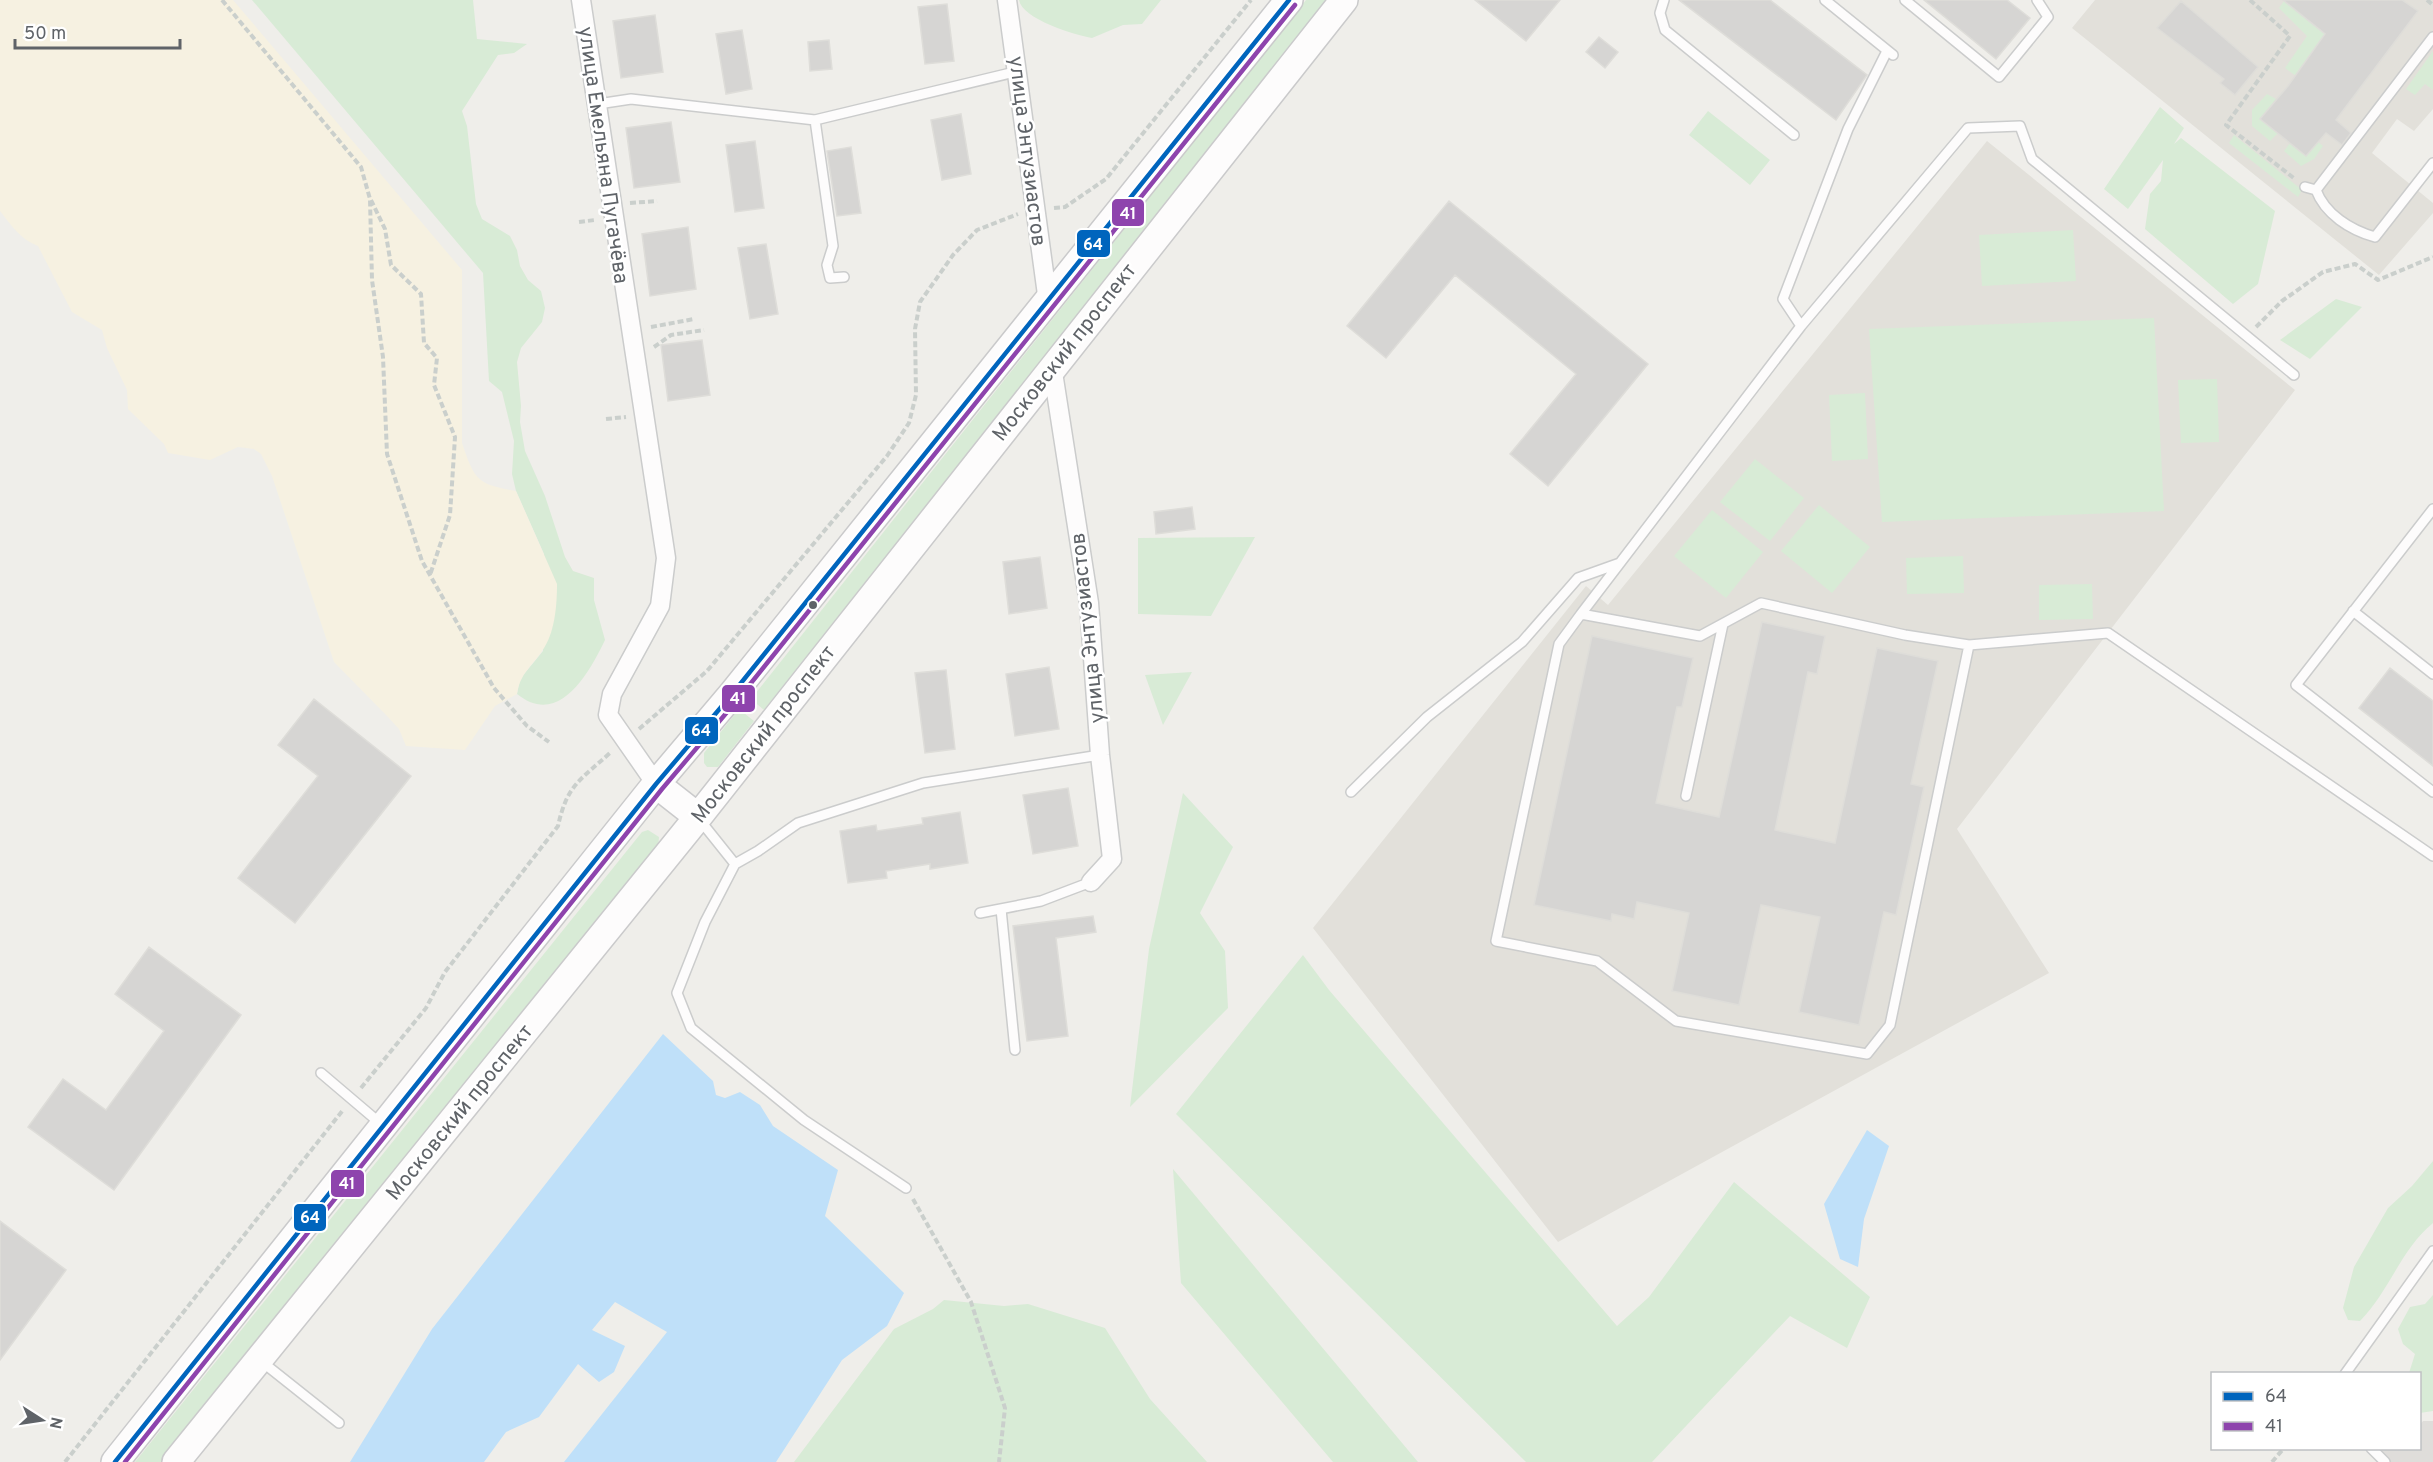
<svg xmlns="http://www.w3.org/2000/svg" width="2433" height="1462" viewBox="0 0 2433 1462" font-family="Overpass,sans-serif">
<rect width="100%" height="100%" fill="#efeeea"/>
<path fill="#dfddda" d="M2423 1421H2433V1462H2391L2378 1449 2420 1448V1425Z"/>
<path fill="#e2e0da" d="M2095 0H2433V109L2414 131 2397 119 2372 153 2433 203V213L2379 275 2072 28Z
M1987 141 2295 390 1957 829 2049 973 1558 1242 1313 928 1586 586 1608 605Z"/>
<path fill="#d8ebd6" d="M252 0H473L477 39 527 44 514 53 498 55 462 111 467 126 476 204 482 219 510 236 517 250 520 266 528 280 541 291 545 308 542 322 521 348 517 362 521 406 520 422 525 451 545 496 565 557 573 571 594 578V600L605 640C589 673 559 728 517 694L520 679 543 651 544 554 516 491 512 474 514 441 502 392 489 381 483 273Z
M1019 0H1161L1142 24 1123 25 1092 38C1075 35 1022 19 1019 0Z
M1306 0H1328L764 710 751 699Z
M2284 1 2325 34 2296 76 2285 68 2307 36 2279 8Z
M2433 51V90L2425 84 2415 95 2406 89Z
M2267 94 2276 99 2261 119 2278 133 2270 141 2252 126V110Z
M2160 107 2184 128 2174 144 2181 138 2275 211 2258 284 2233 304 2145 229 2150 194 2161 181 2163 160 2128 209 2104 189Z
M1708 111 1770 160 1750 185 1689 135Z
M2234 135 2302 190 2298 197 2229 143Z
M2318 142 2323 146 2314 159 2301 166 2284 151 2290 143Z
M2073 230 2076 281 1982 286 1979 235Z
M2336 299 2362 307 2310 359 2280 340Z
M2154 318 2164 511 1882 522 1869 329Z
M2217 379 2219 442 2181 443 2178 380Z
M1865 393 1868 459 1832 461 1829 395Z
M1755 459 1804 498 1770 541 1720 502Z
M1819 505 1870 547 1832 593 1781 551Z
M1712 510 1763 552 1726 598 1674 556Z
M1255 537 1211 616 1138 614V538Z
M1963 556 1964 593 1907 594 1906 558Z
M2092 584 2093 619 2039 620V585Z
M1192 672 1163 725 1145 675Z
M739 709 754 721 718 767H707L704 763V753Z
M1183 793 1233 847 1200 913 1225 951 1228 1008 1130 1107 1149 949Z
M648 830 659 837 658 849 162 1462H135L642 832Z
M1303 955 1329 990 1617 1326 1649 1297 1734 1182 1870 1297 1847 1348 1790 1316 1652 1462H1526L1176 1114Z
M2433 1161V1223C2401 1249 2389 1292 2360 1321L2348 1320 2343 1308 2354 1267 2388 1208 2412 1186Z
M1173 1169 1418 1462H1333L1181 1283Z
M2433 1295V1411L2420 1413V1374L2409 1373 2415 1354 2403 1344 2398 1329 2410 1307 2425 1304Z
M944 1300 1004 1306 1028 1304 1105 1328 1150 1399 1207 1462H794L894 1329 933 1309Z"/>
<path fill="#f6f1e1" d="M0 0H233L462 270V443C475 481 477 484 516 491L557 584C557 605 555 634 542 651 531 667 520 674 517 694L495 706 465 750 406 746 399 729 388 717 334 662 272 476 261 454 254 449 238 447 210 460 168 453 164 444 128 409 127 390 107 348 102 330 72 312 38 246C21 240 11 225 0 211Z"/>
<path fill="#bfe0f9" d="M663 1034 713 1081 716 1095 725 1098 740 1092 760 1105 773 1126 838 1170 825 1216 904 1293 887 1326 842 1360 776 1462H564L667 1332 615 1302 592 1330 625 1346 614 1372 599 1382 578 1364 539 1417 506 1432 484 1462H350L432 1329Z
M1867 1130 1889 1146 1864 1219 1858 1267 1840 1259 1824 1204Z"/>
<path fill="#d6d5d3" stroke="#deddd9" stroke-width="1.5" d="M1475 0H1560L1526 41Z
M1679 0H1770L1867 75 1836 120Z
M1924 0H2007L2030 18 1996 59Z
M2283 0H2402L2418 11 2336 120 2351 133 2342 145 2326 133 2306 156 2260 119 2288 86 2325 34Z
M2181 1 2258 67 2235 95 2220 83 2224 79 2157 28Z
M947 4 954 61 925 64 918 7Z
M655 15 663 72 621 78 613 21Z
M742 30 752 89 726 94 716 34Z
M1599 37 1618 52 1605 68 1586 52Z
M829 40 832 69 810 71 808 42Z
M961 114 971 174 942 180 931 120Z
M671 122 680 182 634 188 626 128Z
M755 141 764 208 735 212 726 145Z
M851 147 861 213 837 216 827 151Z
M1449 201 1648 364 1548 486 1510 454 1576 374 1455 275 1386 358 1347 326Z
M688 227 696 289 650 296 642 234Z
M766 244 778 314 750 319 738 248Z
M702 340 710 395 668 401 661 345Z
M1192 507 1195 529 1156 534 1154 512Z
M1040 557 1047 608 1009 614 1003 562Z
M1762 622 1825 636 1817 674 1808 672 1775 830 1835 843 1877 648 1938 661 1911 784 1924 787 1896 915 1884 912 1859 1025 1799 1012 1820 917 1761 905 1739 1005 1672 991 1689 913 1637 902 1634 919 1612 914 1611 921 1534 905 1592 636 1693 658 1682 707H1677L1656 803 1719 817Z
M1049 667 1059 729 1015 736 1006 674Z
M2390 668 2433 701V766L2359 708Z
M946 670 955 749 925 753 915 673Z
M314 699 411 776 295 923 238 878 318 776 278 745Z
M1068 788 1078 846 1033 854 1023 795Z
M960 812 968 863 930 869V864L886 871 887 878 848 883 840 831 876 825 877 831 923 824 922 818Z
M1093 916 1096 932 1056 938 1068 1036 1027 1041 1013 926Z
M149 947 241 1015 114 1190 28 1127 63 1079 106 1110 164 1031 115 994Z
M0 1221 66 1270 0 1360Z"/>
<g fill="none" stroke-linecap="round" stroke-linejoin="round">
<defs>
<path id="lane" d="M1664 0 1660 13 1665 30 1794 135
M1825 0 1893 55
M1905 0 1999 77 2048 17 2037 0
M598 104 631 99 815 120 1019 71
M815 120 833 246 827 265 830 278 844 277
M2305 187 2316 190C2325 214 2350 230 2375 237L2433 163
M2316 190 2433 37
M1801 326 1783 299 1848 129 1887 51
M2433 509 2296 685 2433 792
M2353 611 2433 674
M1581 614 1801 326 1968 128 2020 126 2032 159 2294 375
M1969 645 1905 635 1761 603 1700 636 1581 614 1559 644 1496 941 1597 961 1676 1021 1867 1054 1890 1025 1969 645 2108 633 2433 856
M1351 792 1427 717 1522 642 1578 578 1620 563
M1686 796 1723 624
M699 819 735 864
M1001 909 1015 1050
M980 913 1041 901 1091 882
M321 1073 381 1124
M906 1188 804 1120 691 1028 677 993 705 922 735 864 758 851 798 823 923 783 1100 755
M261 1361 339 1423
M2345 1374 2433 1251
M2371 1448 2385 1462"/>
<path id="street" d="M581 0 666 558 660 606 612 694 608 715 656 784
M1007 0 1048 302
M1052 366 1089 603 1100 755 1112 859 1091 882"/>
<path id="secondary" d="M656 784 698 817
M115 1462 656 784 733 693 1289 0
M176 1462 698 817 1344 0"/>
</defs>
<use href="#lane" stroke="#cbcccc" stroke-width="12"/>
<use href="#street" stroke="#cbcccc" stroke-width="21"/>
<use href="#secondary" stroke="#cacacb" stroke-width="30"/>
<path stroke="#cacfcc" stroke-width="4" stroke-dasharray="6 3" stroke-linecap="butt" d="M222 0 361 167 370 199 372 280 383 357 387 454 422 561 494 688 527 726 549 742
M2250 0 2290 36 2226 125 2295 179
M2427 0 2433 5
M371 200 385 229 391 265 421 294 424 343 437 358 434 385 455 437 450 515 430 575
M630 203 657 201
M1054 208 1065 207 1106 179 1251 0
M579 222 595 220
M651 327 694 319
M2256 327 2282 301 2323 272 2355 264 2378 280 2433 257
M654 347 671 335 704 330
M606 419 626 417
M639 729 707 671 887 456 909 423 916 395 915 329 920 302 953 255 977 230 1018 214
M361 1088 426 1008 445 972 558 826C567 785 580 780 610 753
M913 1199 971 1302 1005 1408 999 1462
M65 1462 343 1110
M2272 1462 2284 1448"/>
<use href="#lane" stroke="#fdfcfc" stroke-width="9"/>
<use href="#street" stroke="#fdfcfc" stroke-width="18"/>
<use href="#secondary" stroke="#fdfcfc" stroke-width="27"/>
<defs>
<path id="bus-1" d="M115 1462 656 784 733 693 1289 0"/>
<path id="bus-2" d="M125 1462 662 789 739 698 1295 5"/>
</defs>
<use href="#bus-1" stroke="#fff" stroke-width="9"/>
<use href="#bus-2" stroke="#fff" stroke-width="9"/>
<use href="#bus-1" stroke="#0065bd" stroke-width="4.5"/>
<use href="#bus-2" stroke="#8e44ad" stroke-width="4.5"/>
</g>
<circle fill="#5f6368" stroke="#fff" stroke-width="2" cx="813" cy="605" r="5"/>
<g text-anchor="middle" stroke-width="5" stroke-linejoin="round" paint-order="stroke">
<g font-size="21" fill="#5f6368" stroke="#fff">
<text transform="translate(1028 151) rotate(83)" y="7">улица Энтузиастов</text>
<text transform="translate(604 155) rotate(82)" y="7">улица Емельяна Пугачёва</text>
<text transform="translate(1064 352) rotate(-52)" y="7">Московский проспект</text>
<text transform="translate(1087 628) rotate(-96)" y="7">улица Энтузиастов</text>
<text transform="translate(763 734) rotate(-52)" y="7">Московский проспект</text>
<text transform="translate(459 1112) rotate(-51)" y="7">Московский проспект</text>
</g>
</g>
<g stroke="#fff" stroke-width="2">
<rect x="1111" y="198" width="34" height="29" rx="6" fill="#8e44ad"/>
<rect x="1076" y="229" width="35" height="29" rx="6" fill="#0065bd"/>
<rect x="721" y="684" width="35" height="29" rx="6" fill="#8e44ad"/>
<rect x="684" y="716" width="35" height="29" rx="6" fill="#0065bd"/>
<rect x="330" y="1169" width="35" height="29" rx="6" fill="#8e44ad"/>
<rect x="293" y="1203" width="34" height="29" rx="6" fill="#0065bd"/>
</g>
<g font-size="16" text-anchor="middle" font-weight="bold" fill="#fff">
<text x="1128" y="219">41</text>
<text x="1093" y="250">64</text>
<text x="738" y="704">41</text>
<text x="701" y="736">64</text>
<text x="347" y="1189">41</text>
<text x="310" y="1223">64</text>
</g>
<rect x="2211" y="1372" width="210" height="78" fill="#ffffff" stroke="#bfc1c3" stroke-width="1.5"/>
<rect x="2223" y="1392" width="30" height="9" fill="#0065bd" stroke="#bfc1c3" stroke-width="1.5"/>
<text x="2265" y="1402" font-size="18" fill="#5f6368">64</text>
<rect x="2223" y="1422" width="30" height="9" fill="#8e44ad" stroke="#bfc1c3" stroke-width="1.5"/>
<text x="2265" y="1432" font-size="18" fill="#5f6368">41</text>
<g transform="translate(42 1420) rotate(102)" stroke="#ffffff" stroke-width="4.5" paint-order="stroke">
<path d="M0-4.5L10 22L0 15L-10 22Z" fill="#5f6368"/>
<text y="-9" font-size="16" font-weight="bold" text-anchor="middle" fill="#5f6368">N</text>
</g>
<path d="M15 39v9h165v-9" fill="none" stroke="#5f6368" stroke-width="3"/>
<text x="24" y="39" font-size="18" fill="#5f6368" stroke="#ffffff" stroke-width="4.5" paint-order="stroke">50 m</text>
</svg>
